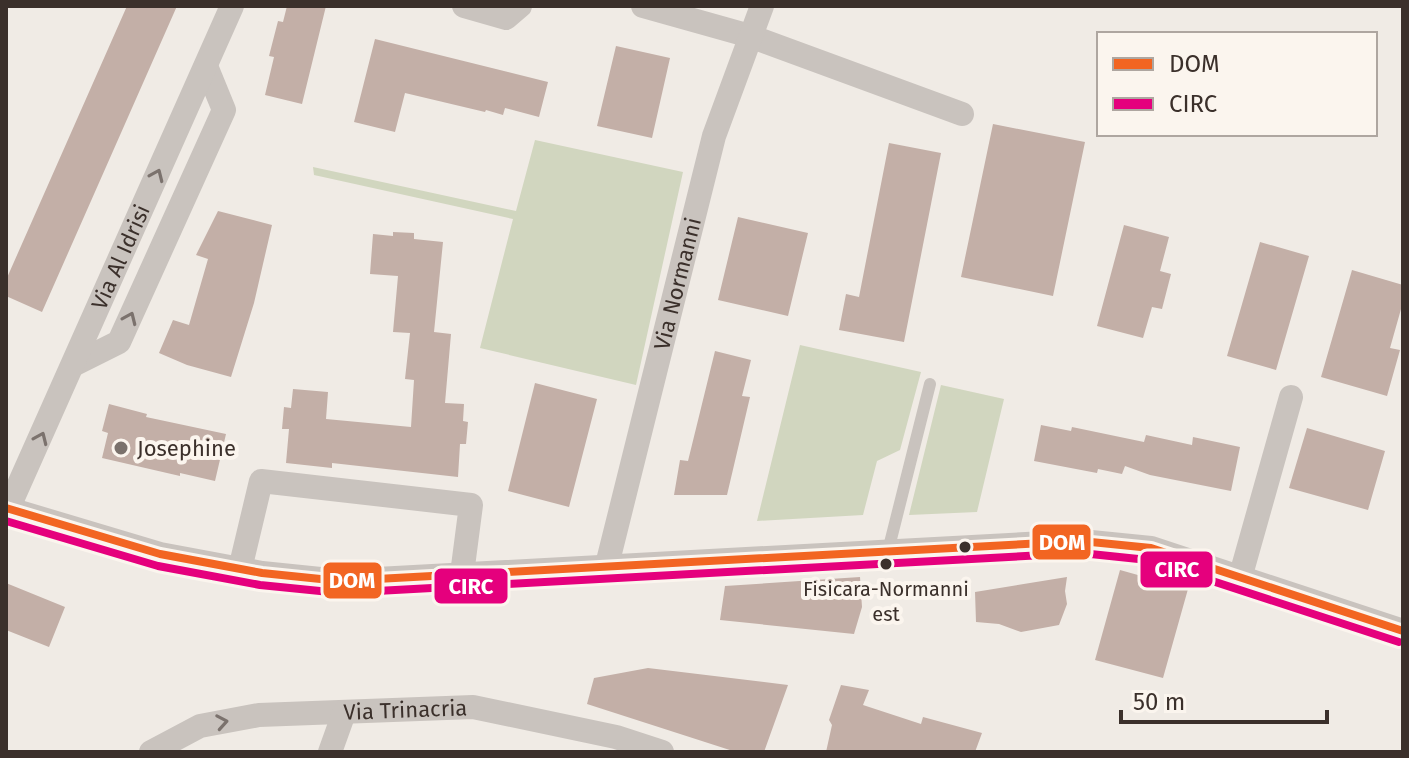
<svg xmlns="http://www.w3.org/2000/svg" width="1409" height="758" viewBox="0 0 1409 758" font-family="'Fira Sans',sans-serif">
<rect width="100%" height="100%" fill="#f0ebe5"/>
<path fill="#d1d6bf" d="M535 140 683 172 636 385 480 348 513 219 314 175 313 167 516 211Z
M800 345 921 372 900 450 877 461 863 515 757 521Z
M941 385 1004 399 977 512 909 515Z"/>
<path fill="#c3afa7" d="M127 6H177L42 312 6 296V280Z
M287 6H326L302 104 265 95 274 57 269 56 278 21 283 22Z
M375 39 548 82 539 117 505 108 503 115 486 110 485 112 405 93 395 132 354 122Z
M616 46 670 58 652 138 597 126Z
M993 124 1085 142 1053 296 961 277Z
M889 143 941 153 904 342 839 330 846 294 859 297Z
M218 211 272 225 254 303 231 377 187 365 159 353 173 320 189 325 208 259 196 255Z
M738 217 808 233 788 316 718 300Z
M1124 225 1169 237 1160 271 1171 274 1162 309 1152 307 1143 338 1097 326Z
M393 232 414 233V239L443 242 434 332 451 334 445 403 464 404 463 421 468 422 466 444H460L458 477 332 463V468L286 463 289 429H282L284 407 291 408 293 389 328 392 326 419 411 427 414 380 405 379 410 333 393 332 398 276 370 274 373 234 393 236Z
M1260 242 1309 256 1276 370 1227 356Z
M1352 270 1403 285V302L1390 348 1400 350 1387 396 1321 377Z
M715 351 751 360 742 396 750 397 727 495H674L680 460 688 461Z
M535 383 597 399 569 507 508 491Z
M109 404 147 414 146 417 226 434 215 481 180 473V476L102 458 108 433 102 431Z
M1041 425 1071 431 1072 427 1144 442 1146 435 1192 445 1193 437 1240 447 1231 491 1150 475 1125 466 1122 474 1098 469 1097 473 1034 461Z
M1307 428 1385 451 1368 510 1289 488Z
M1120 570 1188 589 1163 678 1095 660Z
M860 577 862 607 854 634 720 620 725 586Z
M1067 577 1065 591 1067 604 1059 625 1021 632 999 624 976 622 975 592Z
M6 583 65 607 49 647 6 630Z
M648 668 788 685 764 752H736L587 704 594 678Z
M841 685 869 690 863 705 921 724 923 717 982 733 975 752H826L832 725 829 720Z"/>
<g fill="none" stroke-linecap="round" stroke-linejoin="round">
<path stroke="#c9c3be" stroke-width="12" d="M888 551 930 384"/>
<g stroke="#c9c3be" stroke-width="24">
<path d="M464 6 506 18 520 6"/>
<path d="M643 6 750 36 962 114"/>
<path d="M73 365 119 342 224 110 206 66"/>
<path d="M6 508 160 554 262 573 340 581 1081 541 1151 548 1403 631"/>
<path id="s1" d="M8 509 232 6"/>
<path id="s2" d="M607 565 714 136 762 6"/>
<path d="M240 569 261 481 471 505 462 574"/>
<path d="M1240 578 1291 397"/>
<path id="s3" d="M151 752 200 726 259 715 473 707 616 737 662 752"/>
<path d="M330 752 344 713"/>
</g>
<defs>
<path id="bus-1" d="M6 508 160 554 262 573 340 581 1081 541 1151 548 1403 631"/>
<path id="bus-2" d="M6 521 158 566 260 585 340 593 1081 553 1148 560 1399 642"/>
</defs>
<use href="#bus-1" stroke="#fbf5ee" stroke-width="14"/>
<use href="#bus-2" stroke="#fbf5ee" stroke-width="14"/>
<use href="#bus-1" stroke="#f26522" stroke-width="8"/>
<use href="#bus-2" stroke="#e5007d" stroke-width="8"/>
</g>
<defs><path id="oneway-chevron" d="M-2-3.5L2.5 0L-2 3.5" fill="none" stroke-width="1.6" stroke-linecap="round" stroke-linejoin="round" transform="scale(2)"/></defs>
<g stroke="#7b726d">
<use href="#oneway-chevron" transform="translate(157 175) rotate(-66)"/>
<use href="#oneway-chevron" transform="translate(130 318) rotate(-66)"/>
<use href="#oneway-chevron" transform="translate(41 438) rotate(-66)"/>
<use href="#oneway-chevron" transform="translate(222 722) rotate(-10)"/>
</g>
<circle fill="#7a716c" stroke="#fbf5ee" stroke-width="3" cx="121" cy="448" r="8"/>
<g fill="#3b302b" stroke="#fbf5ee" stroke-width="3">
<circle cx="965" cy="547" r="7"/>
<circle cx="886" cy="564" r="7"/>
</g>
<g text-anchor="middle" stroke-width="8" stroke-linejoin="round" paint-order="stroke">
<g font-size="20" fill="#3b302b" stroke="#fbf5ee">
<text x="886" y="596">Fisicara-Normanni<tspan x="886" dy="25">est</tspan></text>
</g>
<g font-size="22" fill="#3b302b" stroke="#fbf5ee">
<text dy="8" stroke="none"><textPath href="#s1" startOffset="276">Via Al Idrisi</textPath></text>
<text dy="8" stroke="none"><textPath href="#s2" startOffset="290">Via Normanni</textPath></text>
<text dy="8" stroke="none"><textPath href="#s3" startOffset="262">Via Trinacria</textPath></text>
</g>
<g font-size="22" fill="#3b302b" stroke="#fbf5ee" text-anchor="start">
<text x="137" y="456">Josephine</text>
</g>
</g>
<g stroke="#fbf5ee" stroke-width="3">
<rect x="1031" y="523" width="61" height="38" rx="8" fill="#f26522"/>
<rect x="1139" y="550" width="75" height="39" rx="8" fill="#e5007d"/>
<rect x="322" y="561" width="61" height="39" rx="8" fill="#f26522"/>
<rect x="433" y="567" width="76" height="38" rx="8" fill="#e5007d"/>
</g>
<g font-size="22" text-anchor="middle" font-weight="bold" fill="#fff">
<text x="1062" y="550">DOM</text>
<text x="1177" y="577">CIRC</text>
<text x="352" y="588">DOM</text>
<text x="471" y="594">CIRC</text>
</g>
<rect width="1409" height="758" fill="none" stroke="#3b302b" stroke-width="16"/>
<rect x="1097" y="32" width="280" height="104" fill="#fbf5ee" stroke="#aea6a0" stroke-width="2"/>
<rect x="1113" y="58" width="40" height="12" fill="#f26522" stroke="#aea6a0" stroke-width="2"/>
<text x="1169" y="72" font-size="24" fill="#3b302b">DOM</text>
<rect x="1113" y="98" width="40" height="12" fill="#e5007d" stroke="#aea6a0" stroke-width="2"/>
<text x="1169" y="112" font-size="24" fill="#3b302b">CIRC</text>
<path d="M1121 710v12h206v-12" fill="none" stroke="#3b302b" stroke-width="4"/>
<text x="1133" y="710" font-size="24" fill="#3b302b" stroke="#fbf5ee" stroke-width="6" paint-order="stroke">50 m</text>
</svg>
